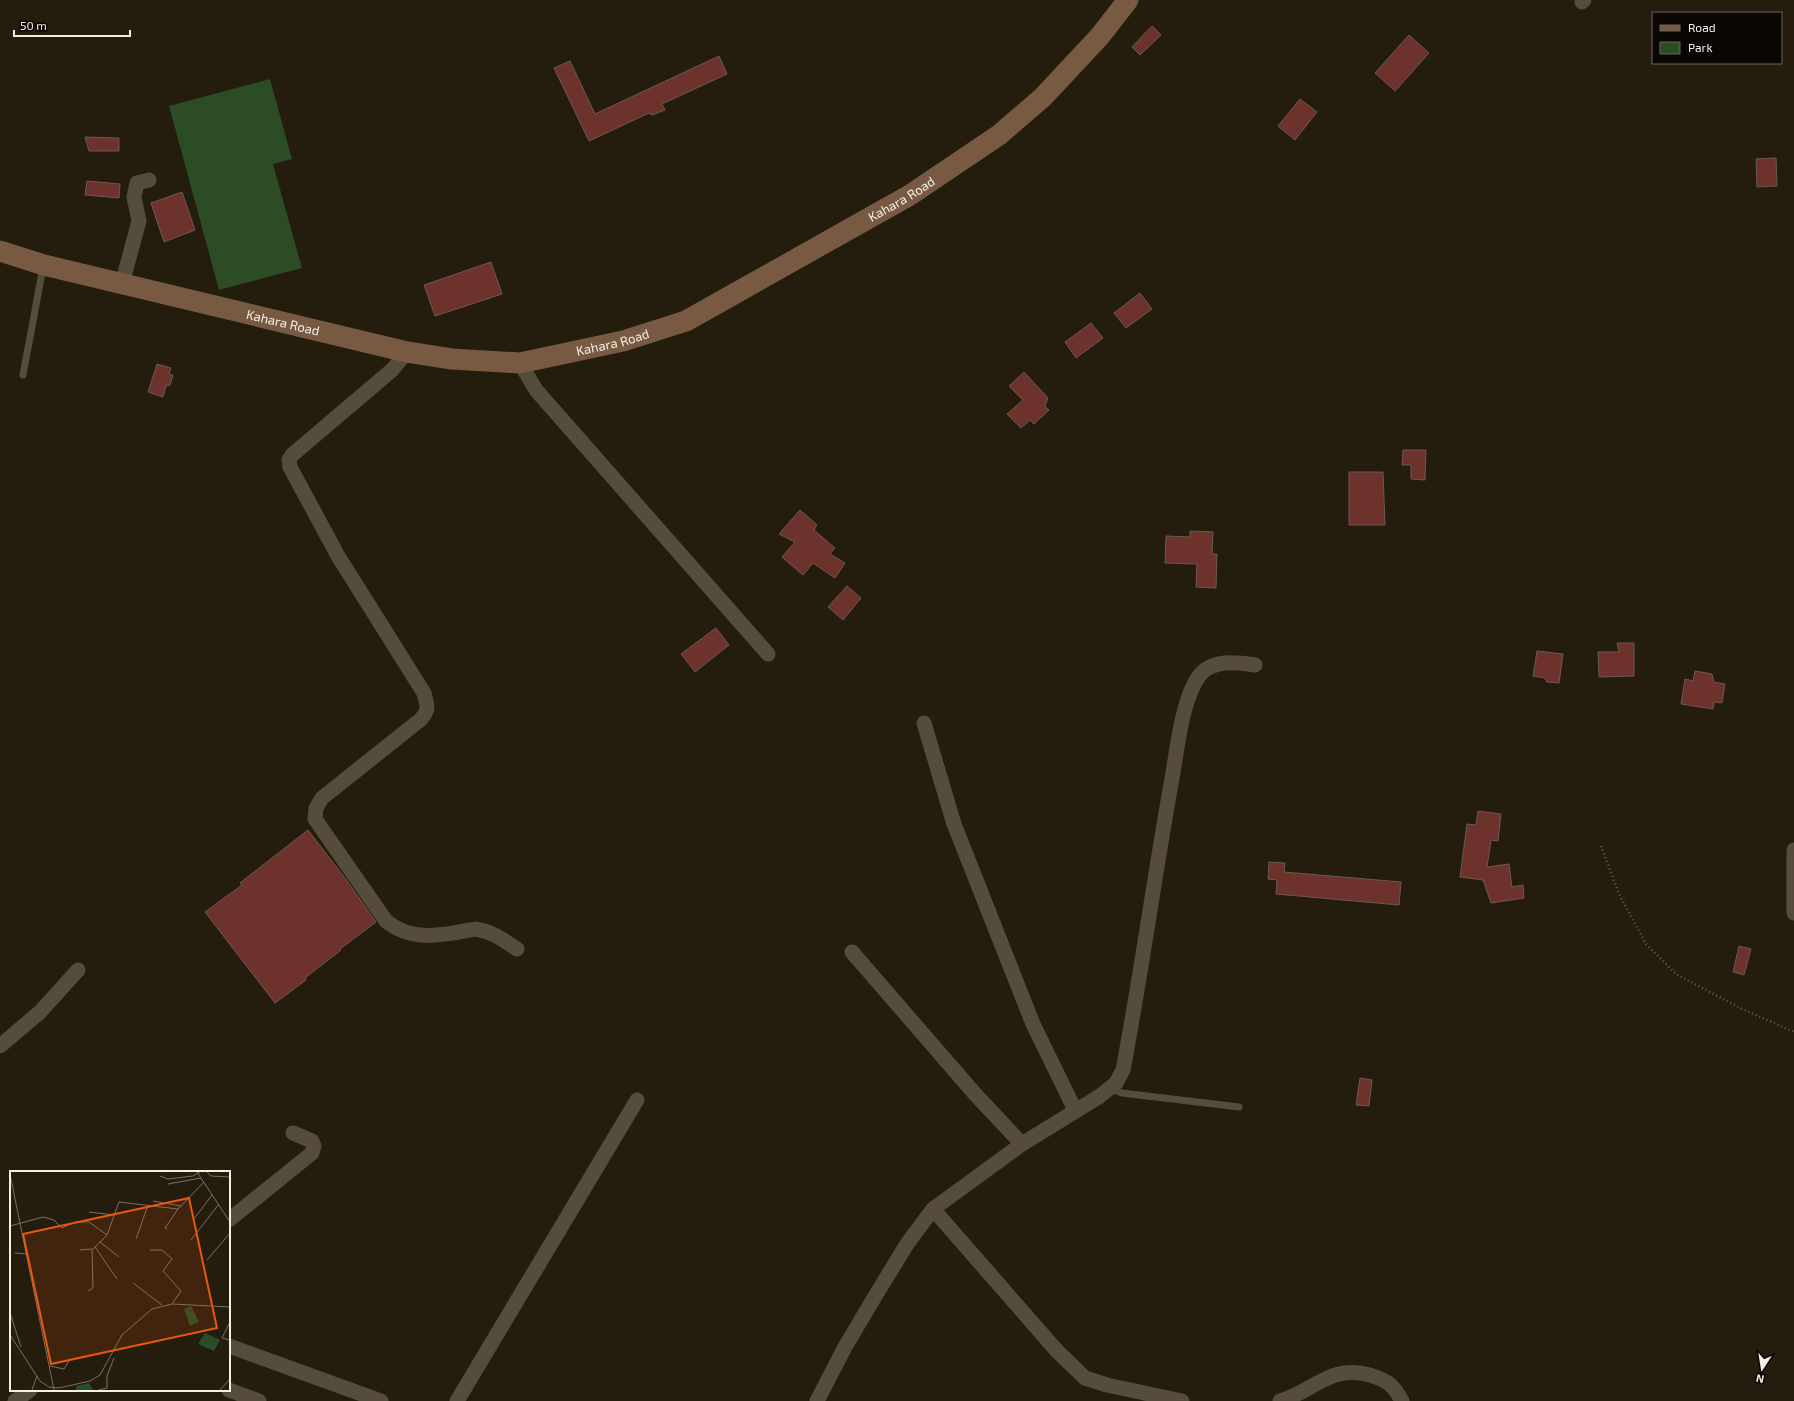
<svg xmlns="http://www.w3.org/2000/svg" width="1794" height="1401" viewBox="0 0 1794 1401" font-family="'Exo 2',sans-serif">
<rect width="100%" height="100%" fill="#241c0d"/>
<path fill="#2c4c25" d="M270 79 292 159 273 164 302 268 219 290 169 106Z"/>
<path fill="#6e322c" stroke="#6d5855" d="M1152 26 1161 35 1140 55 1132 47Z
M1409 35 1429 53 1395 91 1375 73Z
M719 56 727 74 662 104 665 110 652 115 649 113 589 141 554 68 570 61 595 114Z
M1300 99 1317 112 1295 140 1278 126Z
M85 137 119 138V151H89Z
M1776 158 1777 186 1757 187 1756 159Z
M87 181 120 184 119 198 85 195Z
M182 192 195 230 164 242 151 203Z
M491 262 502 294 435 316 424 285Z
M1140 293 1152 309 1126 328 1114 313Z
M1091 323 1103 338 1076 358 1065 342Z
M157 364 171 368 169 374 173 375 170 385 166 386 163 397 148 392Z
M1024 372 1048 398 1045 406 1049 410 1034 424 1030 420 1021 428 1007 414 1023 400 1009 386Z
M1403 450H1426L1425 480 1411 479V465H1402Z
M1349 472H1383L1385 525H1349Z
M800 510 817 525 814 530 835 548 830 554 845 563 835 578 813 563 803 575 782 557 795 542 779 534Z
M1190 531 1213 532 1212 554H1217L1216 588 1196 587 1197 564 1165 563 1166 536 1190 537Z
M847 586 861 598 843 620 828 607Z
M716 628 729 645 695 672 681 654Z
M1617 643H1634V676L1599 677 1598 652H1619Z
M1537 651 1563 654 1559 683 1547 682 1545 678 1533 676Z
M1695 671 1712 674 1714 682 1725 684 1722 703 1714 702 1713 709 1681 704 1685 679 1693 681Z
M1478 811 1501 814 1498 841 1491 840 1487 867 1509 864 1512 887 1523 885 1524 898 1491 903 1483 880 1460 877 1467 824 1476 825Z
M308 830 345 878 376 922 340 949 341 950 305 978 306 980 275 1003 205 912 242 885 240 883Z
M1269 862 1285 863 1284 872 1401 882 1399 905 1276 894 1277 880 1268 879Z
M1739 946 1751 949 1744 975 1733 972Z
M1360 1078 1372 1080 1369 1106 1356 1105Z"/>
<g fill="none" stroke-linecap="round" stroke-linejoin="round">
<path stroke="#665f52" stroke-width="2.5" stroke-dasharray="1 3" stroke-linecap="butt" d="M1601 846 1619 894 1646 944 1676 974 1740 1008 1794 1032"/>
<path stroke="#554c3c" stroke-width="7" d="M23 375 43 267
M1110 1089 1122 1093 1239 1107"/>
<path stroke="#554c3c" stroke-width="15" d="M1582 2 1584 0
M122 284 139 221 134 197 137 183 149 180
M407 352 392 370 292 455 289 460 290 467 338 556 424 693C427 705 430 710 420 720L322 798 316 808 315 819 386 921C413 943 444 935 475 929 492 931 503 940 517 949
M520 363 536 390 768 654
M924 723 954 824 1033 1024 1075 1110
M1794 850V913
M852 952 975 1094 1022 1144
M0 1046 40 1012 78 970
M933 1209 1057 1351 1085 1378 1107 1385 1182 1401
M229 1220 312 1153 314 1146 312 1141 293 1133
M229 1346 381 1401
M229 1390 259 1401
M15 1401 30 1390
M457 1401 637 1100
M817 1401 845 1347 874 1298 907 1244 933 1209 1022 1144 1100 1096 1116 1083 1123 1070C1141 975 1154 879 1171 784 1177 753 1181 701 1199 676 1212 659 1236 662 1255 665
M1280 1401C1315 1391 1329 1364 1370 1375 1388 1381 1393 1384 1402 1401"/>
<path stroke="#775a41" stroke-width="21" id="s1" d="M0 251 44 265 407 352 452 359 520 363 623 341 686 321 910 195 999 135 1043 97 1100 36 1128 0"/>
</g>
<g text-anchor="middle" stroke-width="3.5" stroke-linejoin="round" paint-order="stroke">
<g font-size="13" fill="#f5efe6" stroke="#0a0703">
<text dy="5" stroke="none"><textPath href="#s1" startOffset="952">Kahara Road</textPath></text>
<text dy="5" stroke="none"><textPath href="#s1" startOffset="292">Kahara Road</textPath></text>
<text dy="5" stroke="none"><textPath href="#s1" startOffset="628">Kahara Road</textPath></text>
</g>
</g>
<g transform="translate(10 1171)">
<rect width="220" height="220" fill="#241c0d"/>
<path d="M181 135 189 151 180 155 174 138ZM195 162 210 169 204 180 188 173ZM79 212 83 219H66V215Z" fill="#2c4c25"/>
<path fill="none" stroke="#787064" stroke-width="1" d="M187 1 220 51M197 1 201 5 220 6M0 3 44 219M150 5 158 8 183 5 190 1M158 13 191 7M143 30 171 35M79 41 104 44M184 48 202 24M0 55 33 46 44 49 52 57 65 51H79L97 64M157 58 155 57 168 38M126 68 138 34M181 69 209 33M90 71 109 86M85 76 107 108M70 79 82 78M140 79H152L162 88 153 100 171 120 162 133M5 82 17 83M197 89 220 62M123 112 152 134M78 120 83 117 82 79 97 64 109 31 168 38 194 11M0 142 11 176M220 151 212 167 220 169M0 164 30 210 39 216 49 217 80 210 90 204 112 164 142 138 162 133 220 136M40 195 54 198 60 188M22 219 27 205M89 219 97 217V205L104 187M210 219 220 208"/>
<path fill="#e8590c" fill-opacity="0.15" stroke="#e8590c" stroke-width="2" d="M179 27 207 157 41 193 13 63Z"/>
<rect width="220" height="220" fill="none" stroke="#f5efe6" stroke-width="2"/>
</g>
<rect x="1652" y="12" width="130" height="52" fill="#0a0703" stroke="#68645e"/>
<rect x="1660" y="25" width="20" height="6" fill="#775a41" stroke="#68645e"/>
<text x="1688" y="32" font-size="12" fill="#f5efe6">Road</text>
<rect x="1660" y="42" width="20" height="12" fill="#2c4c25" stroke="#68645e"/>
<text x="1688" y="52" font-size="12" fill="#f5efe6">Park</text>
<g transform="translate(1762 1369) rotate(192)" stroke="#0a0703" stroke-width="3" paint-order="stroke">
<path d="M0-3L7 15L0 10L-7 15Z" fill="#f5efe6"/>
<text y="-6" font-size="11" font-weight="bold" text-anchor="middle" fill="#f5efe6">N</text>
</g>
<path d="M14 30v6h116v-6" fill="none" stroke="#f5efe6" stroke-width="2"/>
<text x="20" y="30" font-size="12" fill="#f5efe6" stroke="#0a0703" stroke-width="3" paint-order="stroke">50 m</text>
</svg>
